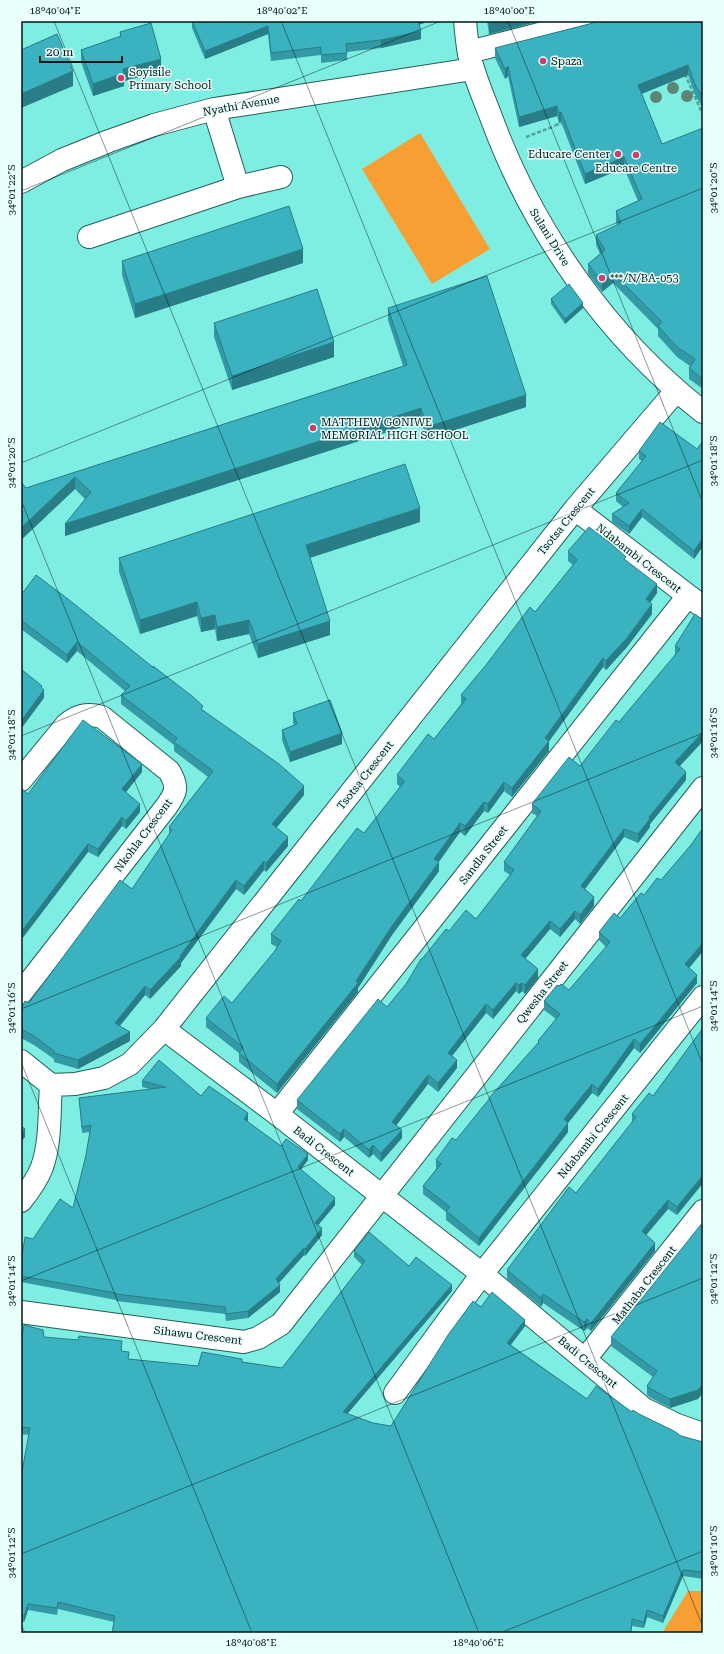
<svg xmlns="http://www.w3.org/2000/svg" width="724" height="1654" viewBox="0 0 724 1654" font-family="'Roboto Serif',serif">
<rect width="100%" height="100%" fill="#7feee2"/>
<path fill="#f89f33" d="M420 133 490 249 432 284 362 169Z
M688 1591H703V1633H662Z"/>
<g fill="none" stroke-linecap="round" stroke-linejoin="round">
<defs>
<path id="minor" d="M465 21C466 32 467 43 469 54 474 76 483 96 491 117 533 231 607 337 703 412
M469 52 590 21
M21 182 62 160 109 141 154 125 214 109 473 69
M238 187 281 177
M89 237 238 187 214 109
M575 509 703 607
M21 780 66 725C77 715 87 713 102 717L169 771C179 787 176 793 166 807L21 993
M164 1029 277 1114 482 1274 644 1409 677 1425 703 1434
M21 1061 51 1085 75 1084 104 1078 130 1064 164 1029 575 509 676 391
M277 1114 688 596
M21 1201C29 1191 37 1180 42 1167 51 1142 49 1112 51 1085
M21 1312 244 1342 258 1338 281 1324 703 788
M585 1359 703 1211
M395 1393 482 1274 703 997"/>
</defs>
<use href="#minor" stroke="#23605a" stroke-width="24"/>
<path stroke="#52a299" stroke-width="2.5" stroke-dasharray="4 2" stroke-linecap="butt" d="M685 74 703 115
M555 125 565 123
M526 137 555 126"/>
<use href="#minor" stroke="#fff" stroke-width="22"/>
</g>
<g fill="#5d8576">
<circle cx="673" cy="88" r="6"/>
<circle cx="687" cy="96" r="6"/>
<circle cx="656" cy="97" r="6"/>
</g>
<path fill="#3399a5" d="M192 21H424V23L419 25 421 39 381 48 347 52V60L321 63V55L271 61 268 34 205 59 192 28Z
M487 21H540L489 34Z
M703 21V111L700 103 696 97 688 75 642 94 662 144 703 128V389L689 379V368L690 366 677 357 658 336V329L613 283 602 292 588 274V264L600 254 596 245V235L617 225 616 221V211L638 201 624 168 585 184 561 122 559 123 557 116 519 127 508 76 505 79 495 58V48L593 23Z
M120 32 161 71 124 81V86L93 96 81 62V50L120 37Z
M122 261 303 263 135 318 122 275Z
M551 299 583 308 565 324 551 304Z
M388 308 526 407 427 439 421 421 65 536 85 499 75 489 21 540V482L26 488 403 366 388 320Z
M214 323 334 357 232 390 214 337Z
M703 441V546L694 559 642 517 629 534 612 522V514L623 507 616 501V493L642 461 639 459V451L697 449Z
M420 522 310 558 330 635 258 658 249 634 217 641 215 629 201 632 197 616 140 634 119 572V558Z
M568 551 626 560 657 593 650 603 652 614 627 647 606 670 603 667 549 741V751L512 797 504 791 488 813 484 811 465 836 460 832 439 862V871L392 935 358 988V992L277 1093 239 1062V1053L206 1027V1018L232 1003 274 952 277 947 271 944V934L301 901 364 833 400 787 397 784V775L434 739 461 704V695L535 612 573 565 568 561Z
M21 595 153 668V666L203 710 304 795 276 828 288 846 266 872 264 870 244 895 236 889 181 963V966L150 999 145 995 120 1026 130 1041 78 1069 54 1062V1059L34 1045 21 1038V1008L29 1003 132 889 169 835V827L208 777 174 751V745L121 704V695L125 691 77 651 67 663 21 629Z
M695 614 703 741 680 766 686 780 650 824V827L638 843 624 837 585 889 594 906 580 924 575 919 560 937 550 929 525 959 538 978 525 994 522 991 519 994 516 991 493 1019 486 1013 452 1056 457 1068 438 1092 428 1084 396 1125 402 1138 381 1162 373 1154 369 1158 344 1137 340 1142 297 1109V1100L387 1007 406 984 422 959 449 931 476 919 510 875 504 871V862L537 816 532 813V804L580 766 619 722 676 655 675 654V646Z
M293 713 342 744 290 762 282 740V730L294 726 293 723Z
M142 772 126 792 140 812 126 829 122 826 98 857 88 852 21 940V788L28 794Z
M703 828V951L689 968 697 983 640 1053 634 1048 598 1097 592 1093 568 1123V1132L479 1246 446 1220V1212L423 1194V1186L436 1169V1160L456 1140 489 1100V1098L538 1043V1041L556 1019 544 1010V1001L559 986 569 990 606 947 599 940V932L620 918 644 895 661 880 691 845Z
M703 1028V1183L677 1215 668 1209 646 1235 655 1251 591 1331 587 1328 584 1331 543 1303 541 1307 507 1279V1270L576 1193 632 1123V1114L653 1096Z
M142 1081 201 1096 248 1120 247 1122 281 1146 308 1160 301 1169 335 1205 318 1225 322 1235 305 1256 304 1255 279 1283 280 1292 248 1318 226 1321 225 1314 116 1301V1300L21 1282V1261L33 1239 73 1208 86 1155 90 1132 82 1133 79 1098 150 1089 142 1087Z
M354 1251 409 1266 452 1291 347 1414 373 1423 391 1426 481 1307 525 1326 511 1345 587 1399 639 1414 681 1436 703 1442V1579L683 1576 663 1623 647 1617 644 1628 632 1626 631 1633H112L114 1622 58 1609 57 1615 28 1610 24 1622H21V1477L29 1435 21 1434V1337H44L122 1348V1351L129 1359 198 1366 242 1362 282 1368 362 1265 354 1257Z
M611 1337 698 1399 670 1408 651 1398 647 1395V1386L653 1377 611 1346Z"/>
<path fill="#297d86" d="M417 21H424V23L417 25Z
M500 21H540L489 34V24Z
M268 26V34L205 59V51Z
M421 31V39L381 48V40Z
M161 59V71L124 81V86L93 96V84L123 69Z
M688 65V75L638 95V85Z
M508 66V76L505 79V69Z
M73 71V86L21 108V94Z
M557 106V116L519 127V117Z
M561 112V122L559 123V113Z
M624 157V168L585 184V174Z
M303 249V263L135 318V304Z
M613 273V283L602 292V282Z
M583 303V308L565 324V319Z
M334 342V357L232 390V376Z
M526 395V407L427 439V427Z
M421 408V421L65 536V524Z
M75 477V489L21 540V528Z
M420 508V522L306 559V545Z
M642 509V517L629 534V526Z
M703 538V546L694 559V551Z
M657 584V593L646 608V599Z
M197 602V616L140 634V620Z
M652 604V614L627 647 606 670V661Z
M215 615V629L201 632V618Z
M249 620V634L217 641V627Z
M330 621V635L258 658V644Z
M77 642V651L67 663V655Z
M603 658V667L545 747V738Z
M42 686V693L44 690V698L21 729V721Z
M703 732V741L675 771V762Z
M342 733V744L290 762V752Z
M549 741V751L512 797V788Z
M142 764V772L122 797V789Z
M686 772V780L650 824V827L638 843V834L649 817Z
M504 782V791L488 813V804Z
M304 786V795L272 833V824Z
M484 802V811L465 836V826Z
M140 804V812L126 829V821Z
M122 817V826L98 857V849Z
M460 823V832L434 868V859Z
M624 829V837L581 894V886Z
M288 837V846L266 872V863Z
M88 844V852L21 940V932Z
M264 861V870L244 895V886Z
M439 862V871L392 935 358 988V992L277 1093V1084L356 981 392 926Z
M236 880V889L181 963V966L150 999V990L180 956Z
M594 897V906L580 924V915Z
M575 911V919L560 937V929Z
M550 921V929L521 964V955Z
M703 943V951L685 973V964Z
M538 969V978L525 994V985Z
M697 975V983L640 1053V1044Z
M516 983V991L493 1019V1010Z
M522 983V991L519 994V985Z
M145 986V995L115 1031V1023Z
M486 1004V1013L448 1061V1053Z
M130 1032V1041L78 1069V1060Z
M634 1039V1048L598 1097V1089Z
M457 1060V1068L438 1092V1083Z
M428 1075V1084L392 1131V1122Z
M592 1084V1093L564 1128V1119Z
M248 1113V1120L244 1126V1119Z
M568 1123V1132L479 1246V1238Z
M25 1129V1137L21 1142V1134Z
M344 1129V1137L340 1142V1134Z
M402 1130V1138L381 1162V1153Z
M373 1145V1154L369 1158V1150Z
M308 1154V1160L298 1173V1167Z
M703 1175V1183L677 1215V1207Z
M335 1198V1205L315 1229V1223Z
M668 1200V1209L642 1240V1231Z
M322 1228V1235L305 1256V1249Z
M655 1243V1251L591 1331V1323Z
M304 1248V1255L276 1286V1279Z
M280 1285V1292L248 1318V1311Z
M452 1285V1291L343 1419V1412Z
M543 1294V1303L541 1307V1298Z
M587 1319V1328L584 1331V1322Z
M525 1320V1326L507 1349V1343Z
M703 1384V1393L698 1399 670 1408V1399Z
M683 1570V1576L663 1623V1616Z
M28 1604V1610L24 1622V1616Z
M647 1610V1617L644 1628V1622Z"/>
<path fill="#3bb2c0" stroke="#297d86" d="M192 21H418L421 31 381 40 346 44 347 53 321 55V47L271 53 268 26 205 51Z
M488 21H500L489 24Z
M596 21H703V101L700 92 696 87 688 65 638 85 662 144 703 128V379L689 368 695 359 677 347 658 326 662 322 613 273 602 282 588 264 605 250 596 235 621 223 616 211 642 199 624 157 585 174 561 112 559 113 557 106 519 117 508 66 505 69 495 48 593 23Z
M151 23 161 59 123 69 124 73 93 84 81 50 121 36 120 32Z
M57 34 73 71 21 94V50Z
M289 206 303 249 135 304 122 261Z
M487 276 526 395 427 427 421 408 65 524 91 492 75 477 21 528V482L26 488 407 365 388 308Z
M569 284 583 303 565 319 551 299Z
M317 289 334 342 232 376 214 323Z
M660 422 697 449 703 441V538L694 551 642 509 629 526 612 514 629 503 616 493 646 456 639 451Z
M405 464 420 508 306 545 330 621 258 644 249 620 217 627 215 615 201 618 197 602 140 620 119 558Z
M589 527 613 545 626 557 624 559 657 584 646 599 652 604 627 638 606 661 603 658 545 738 549 741 512 788 504 782 488 804 484 802 465 826 460 823 434 859 439 862 392 926 356 981 358 983 277 1084 239 1053 243 1047 206 1018 224 996 232 1003 274 952 281 941 271 934 299 899 301 901 357 828 364 833 404 782V781L397 775 428 734 434 739 466 699 461 695 486 665 530 607 535 612 577 560 568 551Z
M36 575 68 599 154 668 153 666 192 696 203 706 201 709 279 764 304 786 272 824 288 837 266 863 264 861 244 886 236 880 180 956 181 957 150 990 145 986 115 1023 130 1032 78 1060 54 1053V1051L34 1036 21 1029V1008L25 1001 29 1003 120 880 132 889 172 830 169 827 213 771 174 742 177 738 121 695 130 686 77 642 67 655 21 620V595Z
M695 614 703 620V732L675 762 686 772 649 817 650 819 638 834 624 829 581 886 594 897 580 915 575 911 560 929 550 921 521 955 538 969 525 985 522 983 519 985 516 983 493 1010 486 1004 448 1053 457 1060 438 1083 428 1075 392 1122 402 1130 381 1153 373 1145 369 1150 344 1129 340 1134 297 1100 378 999 387 1007 406 984 421 959H422L446 929 449 931 466 910 476 919 514 870 504 862 541 811 532 804 569 757 580 766 616 720 619 722 680 649 675 646Z
M21 669 42 686 41 687 44 690 21 721Z
M330 700 342 733 290 752 282 730 297 724 293 713Z
M83 720 142 764 122 789 140 804 126 821 122 817 98 849 88 844 21 932V788L28 794Z
M703 828V943L685 964 697 975 640 1044 634 1039 598 1089 592 1084 564 1119 568 1123 479 1238 446 1211 450 1207 423 1186 441 1164 436 1160 452 1138 456 1140 490 1098H489L539 1042 538 1041 560 1014 544 1001 557 985 559 986 561 984 569 990 610 942 599 932 614 913 620 918 641 893 644 895 657 878 661 880 691 845Z
M703 1028V1175L677 1207 668 1200 642 1231 655 1243 591 1323 587 1319 584 1322 543 1294 541 1298 507 1270 569 1187 576 1193 636 1117 632 1114 649 1093 653 1096Z
M159 1060 201 1096 209 1086 248 1113 244 1119 281 1146 286 1139 308 1154 298 1167 335 1198 315 1223 322 1228 305 1249 304 1248 276 1279 280 1285 248 1311 226 1314 225 1307 116 1294V1293L21 1276V1261L25 1237 33 1239 60 1199 73 1208 86 1155 91 1125 82 1127 79 1098 166 1087 142 1081Z
M21 1126 25 1129 21 1134Z
M703 1222V1384L698 1390 670 1399 651 1389 647 1386 657 1371 611 1337Z
M369 1232 409 1266 416 1257 452 1285 343 1412 373 1423 391 1426 448 1335 473 1301 481 1307 492 1292 525 1320 507 1343 587 1399 596 1386 632 1412 633 1410 639 1414 674 1431 681 1436 703 1442V1572L683 1570 663 1616 647 1610 644 1622 632 1619 631 1633H112L115 1616 58 1602 57 1608 28 1604 24 1616 21 1615V1477L30 1428 21 1427V1337H22L24 1325 43 1330 44 1337 78 1340 79 1336 122 1341 121 1351 129 1352 128 1359 198 1366 202 1352 242 1359V1362L282 1368 365 1261 354 1251Z"/>
<path fill="none" stroke="#011816" stroke-width="1" stroke-opacity="0.45" d="M54 21 703 1627M281 21 703 1065M508 21 703 503M21 191 441 21M21 463 703 188M21 500 479 1633M21 736 703 460M21 1009 703 733M21 1062 252 1633M21 1281 703 1006M21 1554 703 1278M21 1624 25 1633M500 1633 703 1551"/>
<g fill="#cc3e6a" stroke="#eafefb" stroke-width="1.5">
<circle cx="543" cy="61" r="4"/>
<circle cx="121" cy="78" r="4"/>
<circle cx="618" cy="154" r="4"/>
<circle cx="636" cy="155" r="4"/>
<circle cx="602" cy="278" r="4"/>
<circle cx="313" cy="428" r="4"/>
</g>
<g text-anchor="middle" stroke-width="3" stroke-linejoin="round" paint-order="stroke">
<g font-size="11" fill="#011816" stroke="#eafefb" text-anchor="start">
<text x="551" y="65">Spaza</text>
<text x="129" y="76">Soyisile<tspan x="129" dy="13">Primary School</tspan></text>
<text x="610" y="158" text-anchor="end">Educare Center</text>
<text x="636" y="172" text-anchor="middle">Educare Centre</text>
<text x="610" y="282">***/N/BA-053</text>
<text x="321" y="426">MATTHEW GONIWE<tspan x="321" dy="13">MEMORIAL HIGH SCHOOL</tspan></text>
</g>
<g font-size="11" fill="#011816" stroke="#eafefb">
<text transform="translate(241 105) rotate(-10)" y="4">Nyathi Avenue</text>
<text transform="translate(550 237) rotate(58)" y="4">Sulani Drive</text>
<text transform="translate(566 521) rotate(-51)" y="4">Tsotsa Crescent</text>
<text transform="translate(639 558) rotate(38)" y="4">Ndabambi Crescent</text>
<text transform="translate(365 775) rotate(-52)" y="4">Tsotsa Crescent</text>
<text transform="translate(143 835) rotate(-53)" y="4">Nkohla Crescent</text>
<text transform="translate(483 855) rotate(-52)" y="4">Sandla Street</text>
<text transform="translate(542 992) rotate(-52)" y="4">Qwesha Street</text>
<text transform="translate(593 1136) rotate(-51)" y="4">Ndabambi Crescent</text>
<text transform="translate(324 1151) rotate(38)" y="4">Badi Crescent</text>
<text transform="translate(644 1285) rotate(-52)" y="4">Mathaba Crescent</text>
<text transform="translate(198 1335) rotate(7)" y="4">Sihawu Crescent</text>
<text transform="translate(588 1362) rotate(40)" y="4">Badi Crescent</text>
</g>
</g>
<rect width="724" height="1654" fill="none" stroke="#eafefb" stroke-width="44"/>
<path d="M40 56v6h82v-6" fill="none" stroke="#011816" stroke-width="2"/>
<text x="46" y="56" font-size="12" fill="#011816" stroke="#eafefb" stroke-width="3" paint-order="stroke">20 m</text>
<rect x="22" y="22" width="680" height="1610" fill="none" stroke="#011816" stroke-width="1.5"/>
<g font-size="10" text-anchor="middle" fill="#011816">
<text x="55" y="14">18°40'04"E</text>
<text x="282" y="14">18°40'02"E</text>
<text x="509" y="14">18°40'00"E</text>
<text transform="translate(713 188) rotate(-90)" y="4">34°01'20"S</text>
<text transform="translate(11 190) rotate(-90)" y="4">34°01'22"S</text>
<text transform="translate(713 461) rotate(-90)" y="4">34°01'18"S</text>
<text transform="translate(11 463) rotate(-90)" y="4">34°01'20"S</text>
<text transform="translate(713 733) rotate(-90)" y="4">34°01'16"S</text>
<text transform="translate(11 735) rotate(-90)" y="4">34°01'18"S</text>
<text transform="translate(713 1006) rotate(-90)" y="4">34°01'14"S</text>
<text transform="translate(11 1008) rotate(-90)" y="4">34°01'16"S</text>
<text transform="translate(713 1279) rotate(-90)" y="4">34°01'12"S</text>
<text transform="translate(11 1281) rotate(-90)" y="4">34°01'14"S</text>
<text transform="translate(713 1551) rotate(-90)" y="4">34°01'10"S</text>
<text transform="translate(11 1553) rotate(-90)" y="4">34°01'12"S</text>
<text x="251" y="1646">18°40'08"E</text>
<text x="478" y="1646">18°40'06"E</text>
</g>
</svg>
